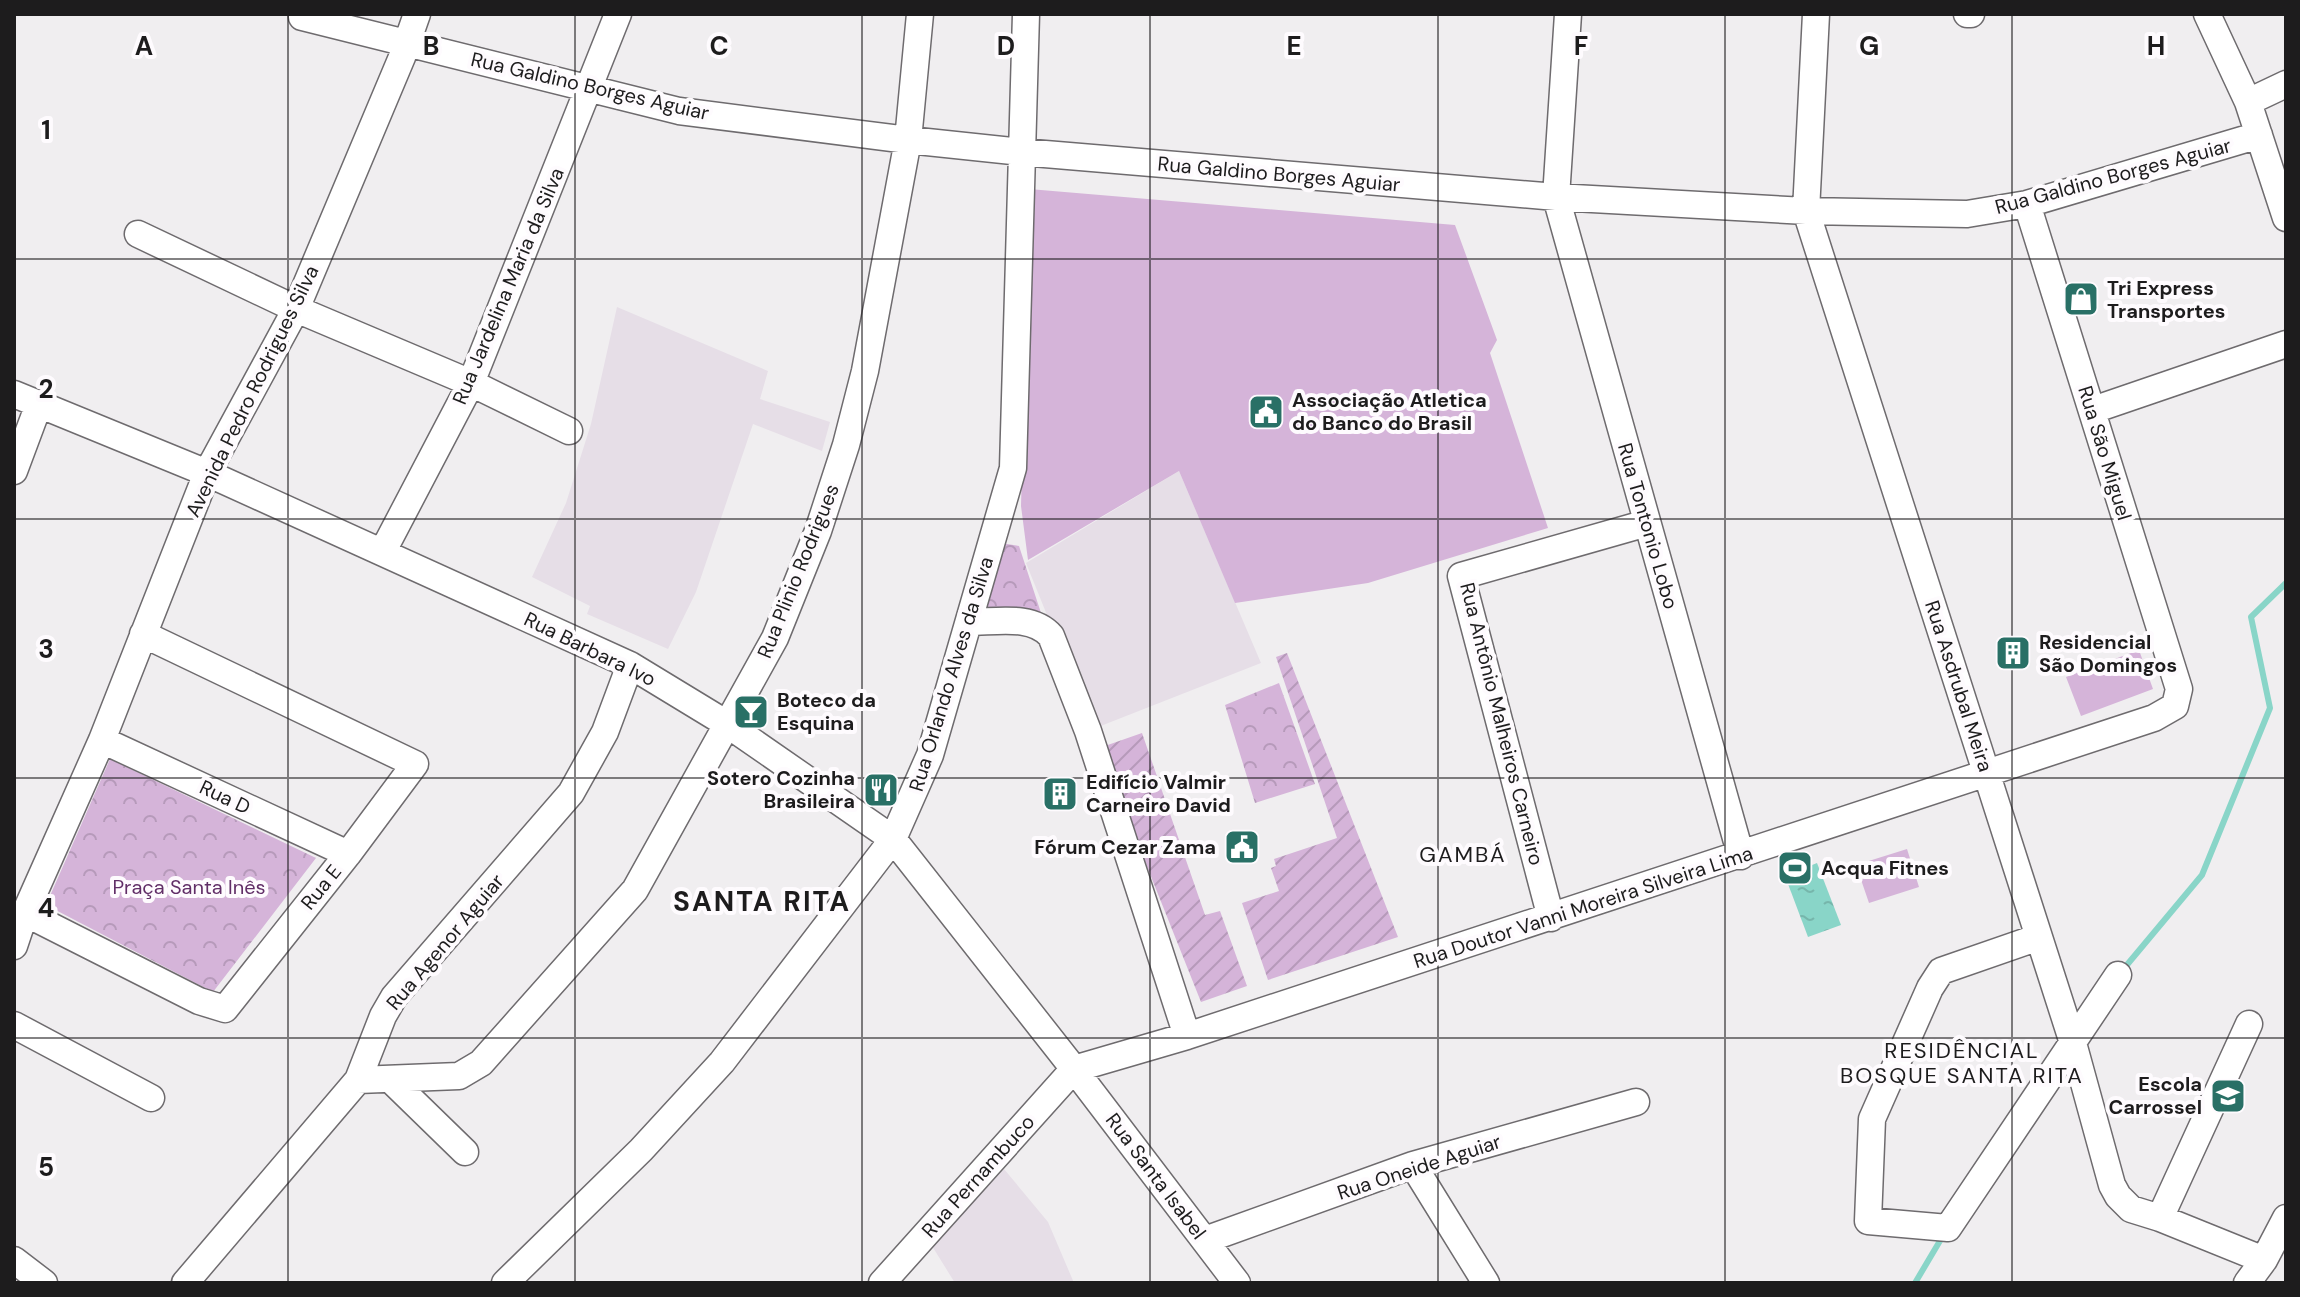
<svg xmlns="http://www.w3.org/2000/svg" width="2300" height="1297" viewBox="0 0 2300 1297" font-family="'DM Sans',sans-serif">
<defs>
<pattern id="forest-crowns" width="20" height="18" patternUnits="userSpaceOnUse" patternTransform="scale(2)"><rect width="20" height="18" fill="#d5b4d9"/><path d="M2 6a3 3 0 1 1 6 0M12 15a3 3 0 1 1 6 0" fill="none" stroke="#b69aba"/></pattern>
<pattern id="garden-furrows" width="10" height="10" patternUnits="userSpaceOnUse" patternTransform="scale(2)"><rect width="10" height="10" fill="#d5b4d9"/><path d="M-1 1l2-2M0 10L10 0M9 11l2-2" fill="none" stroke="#b69aba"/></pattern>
<pattern id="water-ripples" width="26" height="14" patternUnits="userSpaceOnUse" patternTransform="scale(2)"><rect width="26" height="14" fill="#89d5c8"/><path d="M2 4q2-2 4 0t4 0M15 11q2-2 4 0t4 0" fill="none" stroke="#76b6ab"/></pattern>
</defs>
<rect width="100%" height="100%" fill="#f0eef0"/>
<path fill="#e6dee7" d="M617 307 768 371 760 399 830 422 822 451 753 424 696 592 668 649 587 614 590 606 532 577 566 503 591 424Z
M1179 471 1261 663 1093 729 1026 563Z
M1004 1169 1048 1222 1074 1283H955L932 1246Z"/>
<path fill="#d5b4d9" d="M1029 189 1455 225 1497 340 1490 353 1548 528 1368 583 1235 603 1179 471 1028 560 1021 506Z
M2139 650 2153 689 2081 716 2066 677Z
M1907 849 1919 887 1869 903 1856 865Z"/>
<path fill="url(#forest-crowns)" d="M1001 543 1019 546 1042 616 979 610Z
M1279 683 1315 784 1255 803 1225 705Z
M110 759 316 858 213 992 46 905Z"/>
<path fill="url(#garden-furrows)" d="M1287 653 1398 937 1268 980 1242 903 1279 891 1271 868 1276 866 1274 859 1337 838 1276 657Z
M1142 733 1205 915 1220 911 1247 986 1201 1002 1103 756 1102 747Z"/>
<path fill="url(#water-ripples)" d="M1817 863 1841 925 1808 937 1785 876Z"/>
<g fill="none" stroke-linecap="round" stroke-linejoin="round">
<path stroke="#89d5c8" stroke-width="6" d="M2121 972 2202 875 2270 708 2251 617 2286 583
M1915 1283 1944 1234"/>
<defs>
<path id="minor" d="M1568 14 1556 197 1741 856
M1816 14 1806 211 2073 1043 2112 1185 2118 1196 2131 1209 2160 1218 2264 1260
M1967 14H1971
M2207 14 2248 102 2286 218
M302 17 679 111 908 140 1021 152 1556 197 1806 211 1967 214 2027 204 2259 135
M2248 102 2286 84
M138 234 296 309 471 383 569 431
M14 394 207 473 630 665 727 724 893 839 1074 1069 1237 1283
M2093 410 2286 344
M14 471 39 404
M383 551 471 383 618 14
M969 622C996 622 1032 614 1051 636L1088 731 1187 1036
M102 740 348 854
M25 913 199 1001 225 1009 348 854 415 764 143 634
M1551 918 1461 576 1647 523
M2039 937 1941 971 1930 988 1872 1119 1868 1221 1948 1228 2118 975
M14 946 25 913 102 740 207 473 296 309 402 57 417 14
M14 1025 151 1098
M1074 1069 1187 1036 2154 718 2175 706 2179 689 2027 204
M390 1079 465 1152
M358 1080 459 1076 481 1063 635 890 775 638 818 531 846 445 865 371 908 140 920 14
M1413 1165 1486 1283
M2160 1218 2249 1024
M1205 1240 1413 1165 1636 1102
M14 1260 44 1283
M185 1283 358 1080 383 1016 394 997 571 793 605 732 630 665
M505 1283 641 1150 722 1062 893 839 930 755 1013 468 1026 14
M882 1283 1074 1069
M2247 1283 2264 1260 2286 1218"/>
</defs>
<use href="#minor" stroke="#6e6b6e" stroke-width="29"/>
<use href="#minor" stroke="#fff" stroke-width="26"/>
</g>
<path fill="none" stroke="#1d1c1d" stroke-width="2" stroke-opacity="0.55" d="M288 14V1283M575 14V1283M862 14V1283M1150 14V1283M1438 14V1283M1725 14V1283M2012 14V1283M14 259H2286M14 519H2286M14 778H2286M14 1038H2286"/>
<defs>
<symbol id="shop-square" viewBox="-11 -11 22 22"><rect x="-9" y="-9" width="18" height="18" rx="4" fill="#297066" stroke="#fefbfe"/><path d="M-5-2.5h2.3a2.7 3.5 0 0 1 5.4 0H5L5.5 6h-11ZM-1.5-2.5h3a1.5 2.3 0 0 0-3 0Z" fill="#fff"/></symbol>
<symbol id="civic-square" viewBox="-11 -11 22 22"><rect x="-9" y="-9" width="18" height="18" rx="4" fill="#297066" stroke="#fefbfe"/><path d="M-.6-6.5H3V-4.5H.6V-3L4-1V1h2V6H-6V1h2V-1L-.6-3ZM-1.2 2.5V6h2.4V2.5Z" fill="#fff"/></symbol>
<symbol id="building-square" viewBox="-11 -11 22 22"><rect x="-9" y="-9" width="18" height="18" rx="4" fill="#297066" stroke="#fefbfe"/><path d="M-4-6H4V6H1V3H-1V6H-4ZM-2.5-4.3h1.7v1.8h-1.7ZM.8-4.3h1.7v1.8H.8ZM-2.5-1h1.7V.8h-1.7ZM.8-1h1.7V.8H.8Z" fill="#fff"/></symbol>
<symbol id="bar-square" viewBox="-11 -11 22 22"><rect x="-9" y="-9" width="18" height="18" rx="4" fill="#297066" stroke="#fefbfe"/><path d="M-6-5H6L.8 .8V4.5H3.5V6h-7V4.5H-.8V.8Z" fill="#fff"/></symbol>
<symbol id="restaurant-square" viewBox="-11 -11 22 22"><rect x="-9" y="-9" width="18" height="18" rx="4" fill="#297066" stroke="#fefbfe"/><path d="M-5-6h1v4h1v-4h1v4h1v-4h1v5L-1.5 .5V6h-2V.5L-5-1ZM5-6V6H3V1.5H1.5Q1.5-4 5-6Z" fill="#fff"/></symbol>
<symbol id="stadium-square" viewBox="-11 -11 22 22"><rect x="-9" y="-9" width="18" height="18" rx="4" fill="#297066" stroke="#fefbfe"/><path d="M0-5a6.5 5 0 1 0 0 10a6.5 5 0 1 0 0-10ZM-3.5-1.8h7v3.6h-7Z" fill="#fff"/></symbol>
<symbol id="school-square" viewBox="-11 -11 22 22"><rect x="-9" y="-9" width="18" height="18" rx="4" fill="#297066" stroke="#fefbfe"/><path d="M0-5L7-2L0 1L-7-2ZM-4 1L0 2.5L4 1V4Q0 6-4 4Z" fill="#fff"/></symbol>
</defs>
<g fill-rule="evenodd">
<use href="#shop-square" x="2061" y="279" width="40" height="40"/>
<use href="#civic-square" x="1246" y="392" width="40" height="40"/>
<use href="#building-square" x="1993" y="633" width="40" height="40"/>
<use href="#bar-square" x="731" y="692" width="40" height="40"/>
<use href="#restaurant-square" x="861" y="770" width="40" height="40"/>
<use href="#building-square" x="1040" y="774" width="40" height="40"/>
<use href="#civic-square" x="1222" y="827" width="40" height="40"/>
<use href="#stadium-square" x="1775" y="848" width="40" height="40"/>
<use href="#school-square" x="2208" y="1076" width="40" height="40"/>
</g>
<g text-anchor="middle" stroke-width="8" stroke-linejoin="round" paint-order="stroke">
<g font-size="20" fill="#1d1c1d" stroke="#fefbfe">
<text transform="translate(590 86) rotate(13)" y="7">Rua Galdino Borges Aguiar</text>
<text transform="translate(1279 174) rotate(5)" y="7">Rua Galdino Borges Aguiar</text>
<text transform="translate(2113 176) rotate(-15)" y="7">Rua Galdino Borges Aguiar</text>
<text transform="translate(508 286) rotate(-67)" y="7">Rua Jardelina Maria da Silva</text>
<text transform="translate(252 391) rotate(-64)" y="7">Avenida Pedro Rodrigues Silva</text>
<text transform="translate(2105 453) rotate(73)" y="7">Rua São Miguel</text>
<text transform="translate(1648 526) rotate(74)" y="7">Rua Tontonio Lobo</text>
<text transform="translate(798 571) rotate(-68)" y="7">Rua Plinio Rodrigues</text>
<text transform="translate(590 649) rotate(26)" y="7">Rua Barbara Ivo</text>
<text transform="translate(951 674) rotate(-73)" y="7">Rua Orlando Alves da Silva</text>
<text transform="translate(1959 686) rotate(72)" y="7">Rua Asdrubal Meira</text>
<text transform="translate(1502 724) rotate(76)" y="7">Rua Antônio Malheiros Carneiro</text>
<text transform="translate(225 797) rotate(25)" y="7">Rua D</text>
<text transform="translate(321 887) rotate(-51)" y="7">Rua E</text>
<text transform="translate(1583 907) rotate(-18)" y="7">Rua Doutor Vanni Moreira Silveira Lima</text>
<text transform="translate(445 942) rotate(-50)" y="7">Rua Agenor Aguiar</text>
<text transform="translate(1419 1167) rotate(-18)" y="7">Rua Oneide Aguiar</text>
<text transform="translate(978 1176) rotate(-48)" y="7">Rua Pernambuco</text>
<text transform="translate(1156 1176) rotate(53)" y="7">Rua Santa Isabel</text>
</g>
<g font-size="20" font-weight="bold" fill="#1d1c1d" stroke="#fefbfe" text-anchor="start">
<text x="2107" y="295">Tri Express<tspan x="2107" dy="23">Transportes</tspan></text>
<text x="1292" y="407">Associação Atletica<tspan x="1292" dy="23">do Banco do Brasil</tspan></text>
<text x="2039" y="649">Residencial<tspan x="2039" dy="23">São Domingos</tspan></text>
<text x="777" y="707">Boteco da<tspan x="777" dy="23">Esquina</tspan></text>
<text x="855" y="785" text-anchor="end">Sotero Cozinha<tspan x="855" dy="23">Brasileira</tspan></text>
<text x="1086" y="789">Edifício Valmir<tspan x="1086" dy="23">Carneiro David</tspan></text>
<text x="1216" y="854" text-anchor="end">Fórum Cezar Zama</text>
<text x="1821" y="875">Acqua Fitnes</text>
<text x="2202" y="1091" text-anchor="end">Escola<tspan x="2202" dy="23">Carrossel</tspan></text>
</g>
<g font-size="20" fill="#612e67" stroke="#fefbfe">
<text x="189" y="894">Praça Santa Inês</text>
</g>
<g font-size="22" letter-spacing="2" fill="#1d1c1d" stroke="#fefbfe">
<text x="1463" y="862">GAMBÁ</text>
<text x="1962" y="1058">RESIDÊNCIAL<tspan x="1962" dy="25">BOSQUE SANTA RITA</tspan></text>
</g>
<g font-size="28" font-weight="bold" letter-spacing="2" fill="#1d1c1d" stroke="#fefbfe">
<text x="762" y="911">SANTA RITA</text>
</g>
</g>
<g font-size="26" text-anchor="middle" font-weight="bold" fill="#1d1c1d" stroke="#fefbfe" stroke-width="8" stroke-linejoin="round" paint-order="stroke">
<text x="144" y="55">A</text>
<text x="431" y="55">B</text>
<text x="719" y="55">C</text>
<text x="1006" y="55">D</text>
<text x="1294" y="55">E</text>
<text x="1581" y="55">F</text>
<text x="1869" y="55">G</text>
<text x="2156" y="55">H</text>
<text x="46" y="139">1</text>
<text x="46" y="398">2</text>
<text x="46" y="658">3</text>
<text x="46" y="917">4</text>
<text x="46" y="1176">5</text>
</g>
<rect width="2300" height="1297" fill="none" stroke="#1d1c1d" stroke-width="32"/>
</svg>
